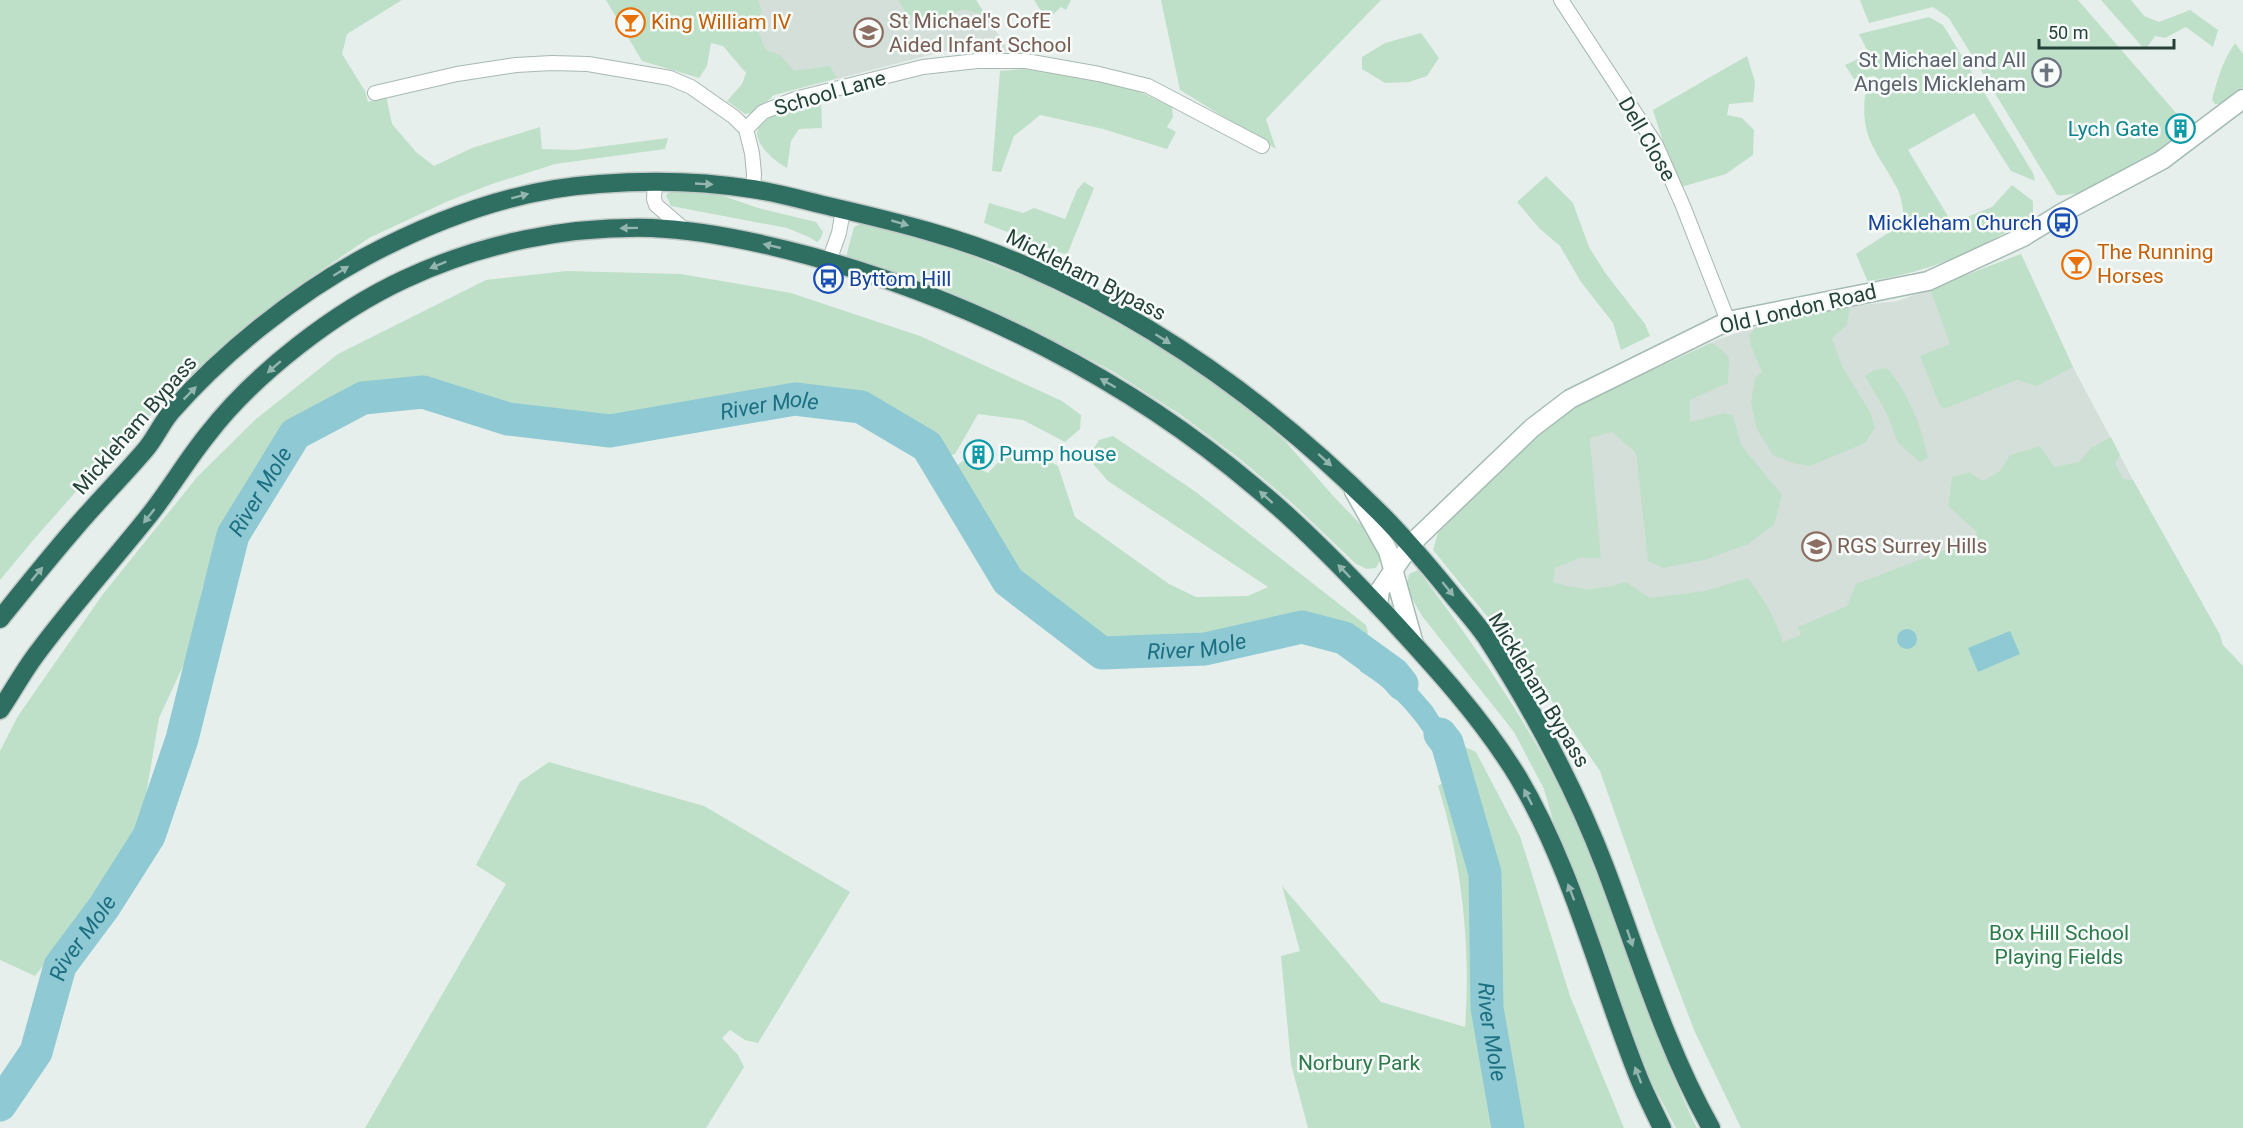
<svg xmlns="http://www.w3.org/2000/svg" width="2243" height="1128" viewBox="0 0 2243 1128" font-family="Roboto,sans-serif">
<rect width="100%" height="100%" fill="#e6efeb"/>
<path fill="#d4dfda" d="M756 0H976L1009 51 953 49 774 95 729 16Z
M2021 254 2073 367 2133 480 2220 635 1925 809 1606 588H1568L1485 558 1438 533 1539 432 1571 408 1719 339 1758 326 1850 306 1898 301Z"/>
<path fill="#bfe0c8" d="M0 0H402L347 34 342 54 365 91 368 102 386 96 392 124 416 152 434 166 472 148 540 127 542 149 574 150 668 138 665 149 555 164 489 185 446 202 369 238 310 278 210 358 103 461 35 538 0 580Z
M606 0H758L762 11 756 26 766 50 780 55 794 71 830 66 837 78 774 95 756 112 745 114 727 101 742 84 746 73 723 46 711 43 707 66 699 78 642 61Z
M898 0H976L986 16 963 9 928 24 907 14Z
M1034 0H1071L1066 10 1061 7 1047 20Z
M1161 0H1381L1266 119 1276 149 1180 90Z
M1860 0H2078L2183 121 2185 134 2176 143C2147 159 2088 199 2057 195L1949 18 1933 7 1869 23Z
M2101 0H2131L2144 16 2159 22 2190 10 2218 30 2213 47 2186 27 2165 38 2155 36 2145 50Z
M1929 17 1943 25 2033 173 2035 181 2011 171 1974 113 1908 150 1952 223 1992 207 2012 185 2033 201V217C2003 234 1973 251 1941 263 1917 272 1892 277 1868 282L1856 254 1905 222C1903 212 1902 199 1898 190 1879 153 1860 141 1865 95L1878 85 1875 76 1854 79 1845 65 1869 54 1859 34Z
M1421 33 1439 58 1427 76 1409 82 1385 83 1362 69V57L1385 43Z
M2235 43 2243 54V87L2224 104H2215L2212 100C2217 80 2223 60 2235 43Z
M1747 56 1755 82 1753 102 1729 104 1727 115 1742 118 1754 130 1753 155 1726 174 1681 187 1664 145 1653 110Z
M1023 69 1083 77 1138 91 1172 107 1173 117 1167 127 1176 132 1167 149 1103 129 1040 115 1014 136 1001 172 992 171 1000 71Z
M821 100 822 128 799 129 791 141 787 168C776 163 758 147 757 134 757 130 759 127 760 124L781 111Z
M1546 176 1573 203 1589 247 1606 274 1645 324 1650 336 1621 350 1613 323 1581 282 1560 246 1540 229 1517 202Z
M1084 182 1094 188 1067 255 984 223 989 203 1023 213 1034 208 1065 219 1077 190Z
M673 190 712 192 758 208 816 222 823 232 821 238 817 242 809 237 787 228 671 206 666 195Z
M864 222 949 247 1036 281 1103 315 1183 360 1245 406 1285 441 1335 498 1374 538 1381 559 1376 568 1367 569 1356 564 1294 505 1241 460 1181 415 1112 371 1033 330 943 289 846 257 854 227Z
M2021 254 2073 367 2037 386 2017 380 1944 409 1939 404 1920 356 1950 344 1930 289Z
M567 271 681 274 791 293 920 336 1062 401 1081 415 1080 429 1065 442 1023 420 978 414 955 454 947 457 929 433 901 413 861 399 798 387 745 394 620 420 518 409 448 387 404 382 345 393 296 422 222 539 202 589 196 638 159 718 143 813 101 892 35 976 0 960V751L18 716 103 594 198 476 256 419 338 354 486 280Z
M1850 306 1847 325 1832 338 1842 366 1870 412 1875 428 1865 443 1810 466 1793 463 1773 455 1756 428 1751 402 1755 378 1762 372 1751 347 1749 335 1758 326Z
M1711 343 1719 347 1729 358 1728 383 1690 400V422L1725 413 1733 416 1741 445 1782 495 1774 525 1748 544 1704 560 1663 568 1648 561 1636 453 1612 432 1590 438 1601 558H1580L1555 568 1553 582C1577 591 1601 590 1626 582L1650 598 1705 591 1748 578C1764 599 1775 617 1783 642L1801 635 1798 627 1847 606 1856 584 1974 539 1977 532 1948 506 1952 477 1969 472 1983 481 2000 471 2010 455 2040 446 2054 467 2079 462 2091 448 2111 437 2120 455 2115 463 2123 479 2133 480 2220 635 2223 645 2243 666V1128H1741L1694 1030 1654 925 1600 771 1530 669 1433 550 1438 533 1539 432 1571 408Z
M1887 368C1908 392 1922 427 1928 458L1920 462 1898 443 1887 414 1865 376 1874 370Z
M1113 436 1196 492 1366 625 1368 633 1364 640 1313 614 1180 637H1106L1014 569 952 469 963 461 988 473 1004 456 1032 451 1058 466 1075 517 1169 584 1196 597 1248 596 1268 587 1108 481 1088 458 1099 440Z
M1418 570C1479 650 1543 743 1582 836 1622 933 1651 1034 1697 1128H1676L1650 1079 1630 1028 1560 845 1544 789 1514 732 1422 616 1406 588 1409 574Z
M1463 746 1476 752 1520 836 1570 996 1624 1128H1308L1291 1064 1281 956 1300 951 1282 886 1381 1002 1465 1027C1471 947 1462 862 1438 786L1462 771Z
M549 762 704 806 850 892 758 1043 745 1040 730 1030 722 1038 738 1055 744 1067 706 1128H365L506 884 476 865 520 782Z"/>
<path fill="#8ec9d4" d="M1897 639a10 10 0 1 1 20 0a10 10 0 1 1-20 0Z
M2010 631 2020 654 1978 672 1968 648Z
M1375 644 1398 667 1432 706 1462 753V771L1448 779C1432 736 1400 695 1360 671Z"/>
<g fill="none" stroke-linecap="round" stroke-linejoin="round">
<g stroke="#8ec9d4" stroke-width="33">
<path id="s1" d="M1440 734 1447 743 1485 873 1487 1008 1508 1128"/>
<path id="s2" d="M0 1105 36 1052 60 966 104 907 149 836 182 739 233 535 295 434 363 398 423 392 508 419 610 431 795 399 861 407 927 446 1008 581 1102 653 1205 649 1302 627 1344 638 1394 674 1402 684"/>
</g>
<defs>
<path id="street" d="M1561 0 1656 145 1683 206 1728 321
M375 93 457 74 516 65 552 63 588 64 670 78 691 87 734 117 746 129 752 153 754 174 753 189
M746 129 763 112 795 99 923 67 977 61H1026L1099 74 1148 86 1262 146
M655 182 654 199 656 205 685 230
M829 261 839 233 843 210"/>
<path id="secondary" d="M1354 491 1388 551 1414 644
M1378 606 1380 590 1411 544 1532 428 1570 399 1728 321 1928 281 2023 237 2062 213 2162 160 2243 99"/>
<path id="highway" d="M0 619C25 588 49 558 75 528 98 501 123 476 146 449 156 437 162 422 172 411 224 352 296 294 365 257 436 219 518 189 599 184 649 180 702 181 752 189 779 193 806 201 832 207 897 222 962 238 1024 265 1157 322 1277 410 1379 512 1404 537 1427 564 1449 591 1461 606 1475 621 1486 637 1533 710 1574 786 1605 867 1638 954 1665 1046 1711 1128
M0 710C13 691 24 670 38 652 72 606 111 563 147 518 169 491 186 461 208 434 255 373 336 311 405 279 482 243 567 226 651 228 704 230 758 242 810 256 971 300 1128 379 1256 488 1303 527 1346 572 1388 616 1435 667 1482 718 1518 777 1573 870 1598 976 1638 1076 1645 1094 1654 1111 1662 1128"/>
</defs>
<use href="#street" stroke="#a8b8b2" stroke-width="16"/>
<use href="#secondary" stroke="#a4bbb3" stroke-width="21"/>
<use href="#highway" stroke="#c2cac8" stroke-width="21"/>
<use href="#street" stroke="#fff" stroke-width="14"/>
<use href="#secondary" stroke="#fff" stroke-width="18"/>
<use href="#highway" stroke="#2f6f62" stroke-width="18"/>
</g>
<defs><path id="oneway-solid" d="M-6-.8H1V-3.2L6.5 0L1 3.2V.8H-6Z" transform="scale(1.5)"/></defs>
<g fill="#93b5ae">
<use href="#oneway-solid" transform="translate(704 184) rotate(3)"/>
<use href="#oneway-solid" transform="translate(520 196) rotate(-15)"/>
<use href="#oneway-solid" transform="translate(900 223) rotate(16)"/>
<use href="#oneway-solid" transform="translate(629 228) rotate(179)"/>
<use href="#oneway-solid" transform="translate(772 246) rotate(-167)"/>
<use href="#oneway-solid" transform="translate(438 265) rotate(158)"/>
<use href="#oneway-solid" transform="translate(341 271) rotate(-32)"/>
<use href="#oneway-solid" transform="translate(1163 339) rotate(32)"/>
<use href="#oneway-solid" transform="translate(274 367) rotate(139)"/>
<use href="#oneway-solid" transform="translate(1108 383) rotate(-150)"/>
<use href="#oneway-solid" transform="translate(190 393) rotate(-45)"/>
<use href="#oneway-solid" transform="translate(1325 460) rotate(42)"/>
<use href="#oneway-solid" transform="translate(1266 497) rotate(-138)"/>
<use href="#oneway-solid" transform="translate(149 516) rotate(128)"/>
<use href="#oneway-solid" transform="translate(1344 571) rotate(-134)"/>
<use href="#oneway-solid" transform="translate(37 574) rotate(-50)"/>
<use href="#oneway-solid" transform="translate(1448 589) rotate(51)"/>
<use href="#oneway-solid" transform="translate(1528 797) rotate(-117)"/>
<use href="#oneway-solid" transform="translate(1571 892) rotate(-111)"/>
<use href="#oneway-solid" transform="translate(1630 938) rotate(71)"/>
<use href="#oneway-solid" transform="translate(1638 1075) rotate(-111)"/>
</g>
<defs>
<symbol id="bar-ring" viewBox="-11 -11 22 22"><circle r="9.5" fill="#f7fbf9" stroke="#e8710a" stroke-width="1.5"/><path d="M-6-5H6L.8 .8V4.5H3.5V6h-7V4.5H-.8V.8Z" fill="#e8710a"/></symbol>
<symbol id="school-ring" viewBox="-11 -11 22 22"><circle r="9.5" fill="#f7fbf9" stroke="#8d6e63" stroke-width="1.5"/><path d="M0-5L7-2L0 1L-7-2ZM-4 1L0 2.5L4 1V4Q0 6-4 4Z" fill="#8d6e63"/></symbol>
<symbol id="church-ring" viewBox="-11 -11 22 22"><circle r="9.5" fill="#f7fbf9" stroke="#6b7280" stroke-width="1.5"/><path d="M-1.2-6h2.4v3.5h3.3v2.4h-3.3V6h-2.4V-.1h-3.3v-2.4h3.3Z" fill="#6b7280"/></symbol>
<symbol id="building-ring" viewBox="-11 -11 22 22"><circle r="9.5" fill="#f7fbf9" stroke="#0f9aa8" stroke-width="1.5"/><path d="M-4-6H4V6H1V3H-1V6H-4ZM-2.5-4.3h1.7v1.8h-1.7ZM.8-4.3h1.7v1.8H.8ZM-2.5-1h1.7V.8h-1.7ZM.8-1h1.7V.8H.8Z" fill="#0f9aa8"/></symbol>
<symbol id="bus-ring" viewBox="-11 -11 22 22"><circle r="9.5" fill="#f7fbf9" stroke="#1a4fb4" stroke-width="1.5"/><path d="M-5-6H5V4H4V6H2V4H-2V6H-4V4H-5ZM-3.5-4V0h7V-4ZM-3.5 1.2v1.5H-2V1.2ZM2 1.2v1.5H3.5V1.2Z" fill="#1a4fb4"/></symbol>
</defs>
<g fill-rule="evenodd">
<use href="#bar-ring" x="614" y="6" width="33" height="33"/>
<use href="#school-ring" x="852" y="16" width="33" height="33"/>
<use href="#church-ring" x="2030" y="56" width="33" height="33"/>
<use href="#building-ring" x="2164" y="112" width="33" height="33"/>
<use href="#bus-ring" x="2046" y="206" width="33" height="33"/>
<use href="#bar-ring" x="2060" y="248" width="33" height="33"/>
<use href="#bus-ring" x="812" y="262" width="33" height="33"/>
<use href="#building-ring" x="962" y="438" width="33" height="33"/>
<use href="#school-ring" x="1800" y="530" width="33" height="33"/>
</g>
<g text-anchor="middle" stroke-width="5" stroke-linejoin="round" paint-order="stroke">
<g font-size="21" fill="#785e54" stroke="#f7fbf9" text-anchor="start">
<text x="889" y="28">St Michael's CofE<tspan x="889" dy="24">Aided Infant School</tspan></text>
<text x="1837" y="553">RGS Surrey Hills</text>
</g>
<g font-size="21" fill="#c56008" stroke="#f7fbf9" text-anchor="start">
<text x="651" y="29">King William IV</text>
<text x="2097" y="259">The Running<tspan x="2097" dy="24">Horses</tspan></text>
</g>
<g font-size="21" fill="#5b616d" stroke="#f7fbf9" text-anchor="end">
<text x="2026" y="67">St Michael and All<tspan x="2026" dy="24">Angels Mickleham</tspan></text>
</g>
<g font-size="21" fill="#24423a" stroke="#f7fbf9">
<text transform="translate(830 93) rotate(-16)" y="7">School Lane</text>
<text transform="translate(1647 139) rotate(60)" y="7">Dell Close</text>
<text transform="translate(1086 275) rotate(27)" y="7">Mickleham Bypass</text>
<text transform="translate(1798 309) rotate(-13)" y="7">Old London Road</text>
<text transform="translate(135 425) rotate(-49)" y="7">Mickleham Bypass</text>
<text transform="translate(1539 690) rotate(59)" y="7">Mickleham Bypass</text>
</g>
<g font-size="21" fill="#0d838f" stroke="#f7fbf9" text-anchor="end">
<text x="2159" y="136">Lych Gate</text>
<text x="999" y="461" text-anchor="start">Pump house</text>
</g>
<g font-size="21" fill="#164399" stroke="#f7fbf9" text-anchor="end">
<text x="2042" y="230">Mickleham Church</text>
<text x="849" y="286" text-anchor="start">Byttom Hill</text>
</g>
<g font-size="21" fill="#2d7a4b" stroke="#f7fbf9">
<text x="2059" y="940">Box Hill School<tspan x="2059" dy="24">Playing Fields</tspan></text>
<text x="1359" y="1070">Norbury Park</text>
</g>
<g font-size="22" font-style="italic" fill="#1c6f80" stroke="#f7fbf9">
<text dy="8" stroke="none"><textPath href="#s2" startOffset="1233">River Mole</textPath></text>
<text dy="8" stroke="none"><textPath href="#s2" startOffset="675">River Mole</textPath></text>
<text dy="8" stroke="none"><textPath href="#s2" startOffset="1773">River Mole</textPath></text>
<text dy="8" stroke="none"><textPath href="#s2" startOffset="189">River Mole</textPath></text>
<text dy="8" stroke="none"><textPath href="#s1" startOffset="306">River Mole</textPath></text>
</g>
</g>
<path d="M2039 39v9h135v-9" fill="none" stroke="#24423a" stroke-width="3"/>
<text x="2048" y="39" font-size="18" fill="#24423a" stroke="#f7fbf9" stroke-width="4.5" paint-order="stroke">50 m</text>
</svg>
